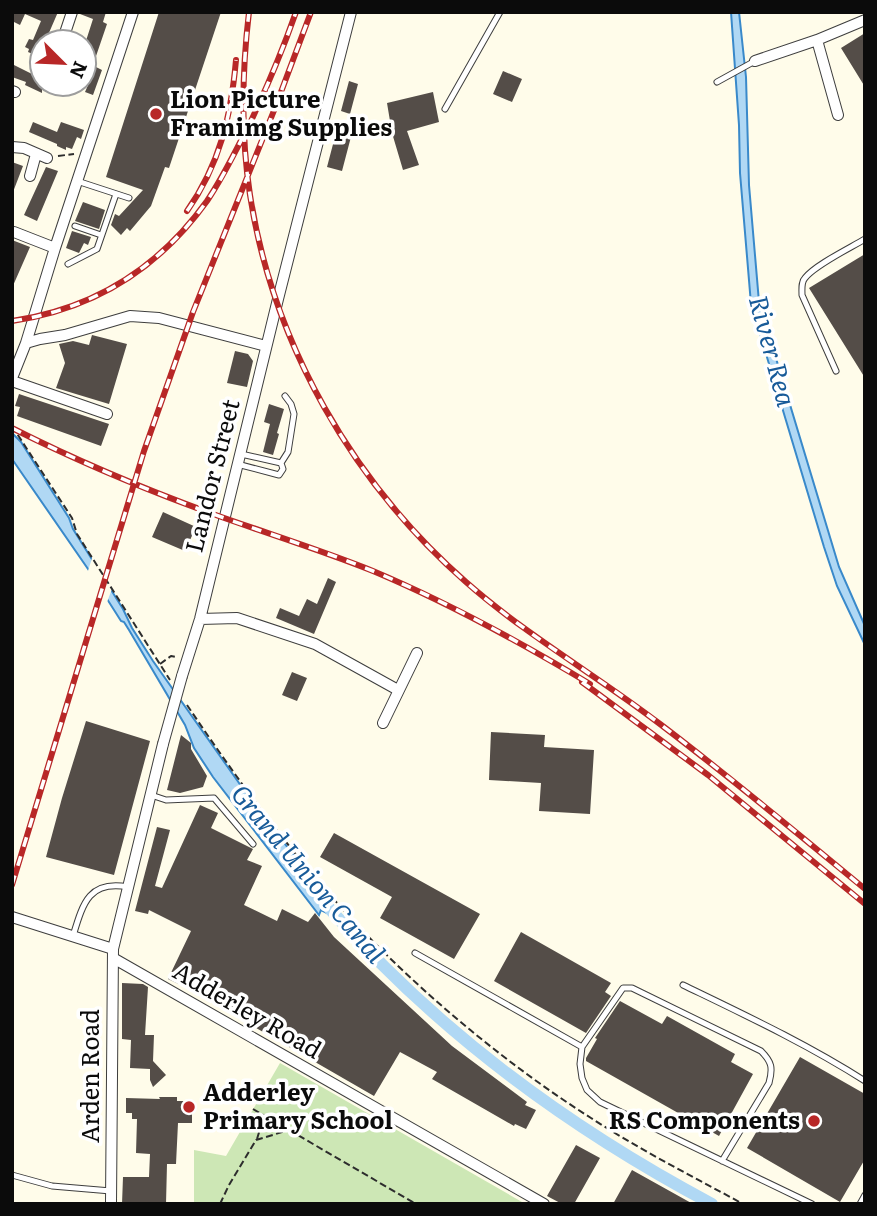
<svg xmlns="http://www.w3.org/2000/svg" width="877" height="1216" viewBox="0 0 877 1216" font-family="Literata,serif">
<rect width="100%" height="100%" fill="#fffcea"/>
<path fill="#cde7b5" d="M280 1063 522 1202 520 1204H194V1150L226 1156Z"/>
<path fill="#b0d8f4" stroke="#3989ca" stroke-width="2" d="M731 12H739L746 77 749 185 759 302 839 567 865 626V645L837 586 824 547 751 304 740 173 739 125Z
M12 433 21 442 69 518 73 529 123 609 132 628 153 661 251 800 289 849 329 896 336 913 342 919 338 922 329 914 321 910 319 915 213 777 194 748 185 725 129 630 124 622 121 621 88 569 12 459Z"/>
<path fill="#fffcea" d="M93 555 113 586 106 605 87 574Z"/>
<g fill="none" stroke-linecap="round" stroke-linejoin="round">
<path stroke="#b0d8f4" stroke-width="12" d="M329 908C437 1031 569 1128 712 1204"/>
</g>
<path fill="#544d48" d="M12 12H58L45 42H42V58L28 52 29 49 25 47 29 39 33 40 41 21 25 14 20 25 12 21Z
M80 12H106L103 22 107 24 94 62 84 59V47L93 19 80 14Z
M159 12H221L169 168 165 167 151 206 130 231 127 228 121 235 111 225 115 214 119 216 143 190 106 177Z
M865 33V87L841 48Z
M12 64 42 79V93L25 85 26 82 12 77Z
M96 67 102 70 93 95 85 92Z
M503 71 522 79 512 102 493 94Z
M349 81 358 84 350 114 341 111Z
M433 92 439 122 407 131 419 165 403 170 392 133 387 103Z
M33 122 57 132 61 122 84 130 81 139 77 137 72 149 66 147V150L57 146V144L29 132Z
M337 129 352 133 342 171 327 167Z
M12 162 23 166 13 192H12Z
M46 167 58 171 37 221 24 215Z
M83 202 105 210 99 229 75 221Z
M72 231 91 237 88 245 84 243 79 253 66 248Z
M12 240 30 247 12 288Z
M865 254V378L809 288Z
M92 335 127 344 109 404 56 388 65 363 59 344 73 341 89 345Z
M235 351 248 354 253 361 247 387 227 383Z
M19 394 109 424 101 446 17 416 20 407 15 406Z
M269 404 284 409 277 433 279 434 273 455 263 452 270 424 264 422Z
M163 512 196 527 185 551 152 537Z
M328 578 336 582 314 634 276 618 280 608 299 616 307 599 317 604Z
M292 672 307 678 297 701 282 695Z
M86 721 150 741 114 875 46 857 62 798Z
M491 732 545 735 544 747 594 750 590 814 539 811 541 783 489 780Z
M181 735 191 743V749L207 776 203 787 180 793 167 790Z
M200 805 218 813 211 828 253 849 247 860 262 866 244 905 277 921 282 909 308 922 315 913 334 937 452 1046 527 1102 525 1105 536 1110 526 1129 515 1124 514 1126 432 1079 437 1072 400 1052 374 1096 187 988 168 979 191 931 149 910 148 914 135 911 157 827 170 830 155 886 162 888Z
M334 833 480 914 454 959 380 918 392 897 320 857Z
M521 932 611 983 605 992 611 996 586 1033 494 981Z
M122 983 143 984 148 987 145 1035H154L153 1061 166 1075 153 1087 150 1080V1069L130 1068 131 1040 122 1039Z
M620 1001 662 1024 667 1016 735 1054 731 1062 753 1074 719 1136 586 1061V1058L597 1039 595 1038Z
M800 1057 865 1094V1159L840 1202 747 1148Z
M159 1097H177V1101H184L192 1109V1123H178L176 1164H167L166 1204H122L123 1177H149L150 1154 136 1153 137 1119H132V1113H126V1098L160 1099Z
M576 1145 600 1158 574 1204H562L547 1196Z
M632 1170 693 1204H613Z"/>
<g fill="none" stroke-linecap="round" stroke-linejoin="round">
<defs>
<path id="lane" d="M717 82 755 61
M445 109 500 12
M77 181 129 198
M75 226 101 235
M68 264 97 249 116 194
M836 371 802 295C802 289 801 282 805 278 815 265 850 248 865 239
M281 463 288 452 294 414 291 404 285 396
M237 464 279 475 283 469 281 463 241 454
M151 795 166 800 214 798 253 844
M73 936C83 903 89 880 128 887
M415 953 582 1047
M683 985C745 1015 807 1044 865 1081
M722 1161 769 1083C773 1068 772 1062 761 1051L632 988H623L582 1047 580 1064 582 1078 587 1090 600 1102 812 1204
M12 1175 52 1186 111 1191
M860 1204 865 1195"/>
<path id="street" d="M817 40 838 115
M62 42 72 12
M755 61 817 40 865 20
M12 91 15 92
M12 147 24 148 47 158
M30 176 36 154
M14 232 55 248
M26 343 55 248 133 12
M12 378 26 343 40 339 65 335 130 316 159 318 266 346
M12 381 107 414
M200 619 237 618 315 644 398 690
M182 676 200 619 278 299 351 12
M383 723 417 653
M12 917 113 949
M113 958 544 1204
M111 1204 113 949 163 744"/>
</defs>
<use href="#lane" stroke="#3e3e3e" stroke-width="7"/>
<use href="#street" stroke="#3e3e3e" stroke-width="12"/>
<path stroke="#2d2d2d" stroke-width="2" stroke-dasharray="7 3.5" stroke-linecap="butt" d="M58 156 74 154
M12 426 72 518 77 534 170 680
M160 664 171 656 176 657
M187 705C239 782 295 859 359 927 426 997 509 1066 591 1118 640 1150 692 1176 743 1204
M253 1109 416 1204
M257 1139 261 1126 260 1114
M220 1204 229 1185 256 1140 289 1130"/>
<use href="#lane" stroke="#fff" stroke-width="5"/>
<use href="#street" stroke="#fff" stroke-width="10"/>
<defs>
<path id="rail" d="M249 12C242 71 241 136 250 195 273 344 353 483 466 582 526 635 596 675 660 724 730 777 797 833 865 889
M187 211C220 164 231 116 236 60
M12 321C94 309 159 268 207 201 224 176 237 148 251 121 268 85 283 49 296 12
M12 428C77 461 144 489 213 514 266 533 321 550 373 571 449 603 520 642 590 684
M582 682 708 775 865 904
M12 885 144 451 193 312 275 108 311 12"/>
</defs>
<use href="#rail" stroke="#b82727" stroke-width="6"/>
<use href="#rail" stroke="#fff" stroke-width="3.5" stroke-dasharray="10" stroke-linecap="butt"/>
<defs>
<path id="street-bridge" d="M163 744 182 676"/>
</defs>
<use href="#street-bridge" stroke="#3e3e3e" stroke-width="12" stroke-linecap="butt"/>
<use href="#street-bridge" stroke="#fff" stroke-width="10"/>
</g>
<g fill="#b82727" stroke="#fff" stroke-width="2.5">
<circle cx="156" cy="114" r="7"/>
<circle cx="189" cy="1107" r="7"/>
<circle cx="814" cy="1121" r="7"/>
</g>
<g text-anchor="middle" stroke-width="7" stroke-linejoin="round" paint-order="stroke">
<g font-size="24" font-weight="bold" fill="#0b0b0b" stroke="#fff" text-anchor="start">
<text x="170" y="108">Lion Picture<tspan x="170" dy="28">Framimg Supplies</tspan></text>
<text x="203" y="1101">Adderley<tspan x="203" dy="28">Primary School</tspan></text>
<text x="800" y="1129" text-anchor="end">RS Components</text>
</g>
<g font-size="24" fill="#0b0b0b" stroke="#fff">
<text transform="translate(213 476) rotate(-76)" y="8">Landor Street</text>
<text transform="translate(247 1011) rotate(30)" y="8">Adderley Road</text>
<text transform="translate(91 1076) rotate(-90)" y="8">Arden Road</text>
</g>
<g font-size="26" font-style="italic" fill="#185b99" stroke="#fff">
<text transform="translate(772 351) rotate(75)" y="9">River Rea</text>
<text transform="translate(308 874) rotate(50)" y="9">Grand Union Canal</text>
</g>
</g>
<rect width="877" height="1216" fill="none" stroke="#0b0b0b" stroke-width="28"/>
<g transform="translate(63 63) rotate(114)"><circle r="33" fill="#ffffff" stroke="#9d9d9d" stroke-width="2"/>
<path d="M0-5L12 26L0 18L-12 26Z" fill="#b82727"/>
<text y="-10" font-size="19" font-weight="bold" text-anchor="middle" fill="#0b0b0b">N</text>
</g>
</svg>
